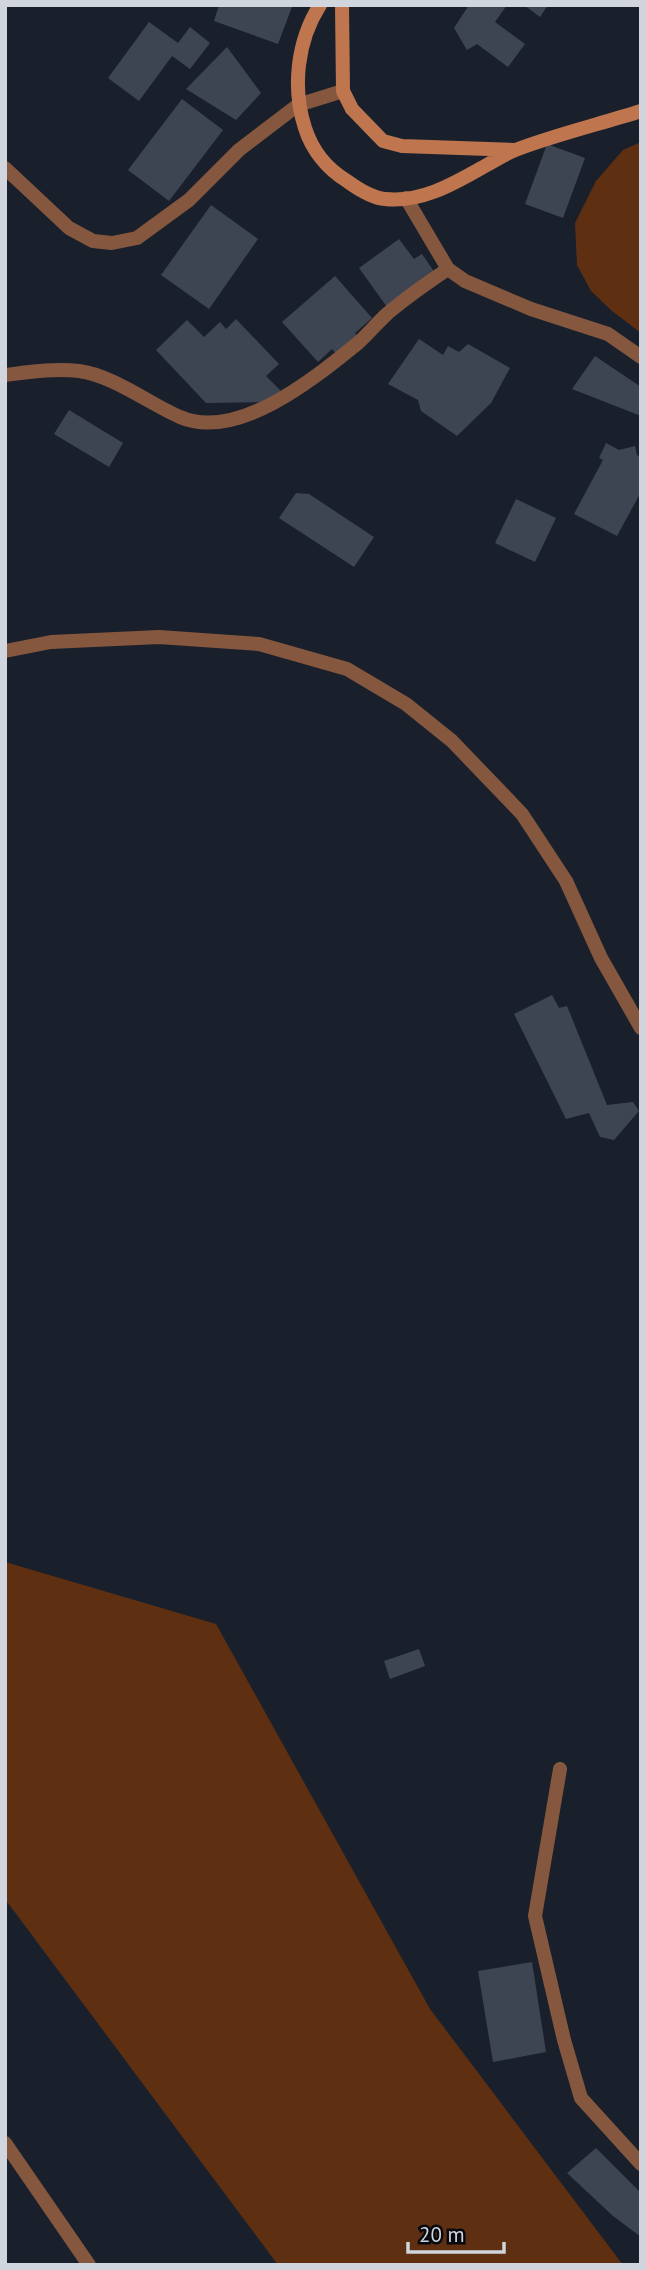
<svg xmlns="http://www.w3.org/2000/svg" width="646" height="2270" viewBox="0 0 646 2270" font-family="'PT Sans',sans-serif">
<rect width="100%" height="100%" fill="#19202b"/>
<path fill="#5f2f12" d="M641 142V333L612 311 591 291 577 265 575 223 596 181 623 150Z
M5 1562 216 1624 430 2009 623 2265H278L5 1899Z"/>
<path fill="#3e4552" d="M219 5H291L292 7 278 44 214 21Z
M469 5H507L495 22 525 44 508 67 477 44 467 50 454 28Z
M524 5H548L540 17Z
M149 22 178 43 190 27 210 43 190 69 172 56 139 101 108 78Z
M227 47 261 93 236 120 186 89Z
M182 99 223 130 169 201 128 170Z
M547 144 585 158 563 218 525 204Z
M211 205 258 239 209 309 161 275Z
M399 239 414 259 422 254 435 273 387 307 359 268Z
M335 276 372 318 355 333 358 337 337 355 332 349 318 362 282 322Z
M236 319 279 364 266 376 281 391 269 402 206 403 156 350 187 320 204 337 220 322 226 329Z
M419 339 443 355 448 346 459 352 468 344 510 368 491 403 457 436 421 411 418 400 388 384Z
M595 356 641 387V416L572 389Z
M69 410 123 443 109 467 54 434Z
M606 443 619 450 635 446 637 455 641 457V492L617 536 574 514 603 460 599 458Z
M296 493 309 494 374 537 354 567 279 518Z
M516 499 556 518 535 562 495 543Z
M552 995 559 1008 567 1006 607 1105 633 1102 639 1111 614 1140 600 1137 589 1113 566 1119 514 1014Z
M419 1649 425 1666 390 1679 384 1661Z
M532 1962 546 2052 493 2062 478 1971Z
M596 2148 641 2193V2237L613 2216 567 2173Z"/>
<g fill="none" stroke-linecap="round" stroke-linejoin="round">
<path stroke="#85573f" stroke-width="14" d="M5 168 69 228 93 241 112 243 137 238 189 200 239 150 298 105 343 91
M406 198 448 269 465 281 531 309 608 334 641 357
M5 375C29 372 55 368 79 371 112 375 150 404 180 417 238 442 316 377 358 343 369 333 378 322 388 313 407 297 427 283 448 269
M5 651 51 642 159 637 259 644 347 669 406 704 452 741 522 814 566 881 601 958 641 1028
M560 1769 535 1916 564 2040 581 2098 641 2164
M5 2143 89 2265"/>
<path stroke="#bf764f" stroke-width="14" d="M320 5C297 41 292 88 305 128 312 150 327 169 347 181 358 189 372 198 385 199 422 203 455 183 485 166 496 160 507 153 518 149 558 134 600 124 641 111
M342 5 343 91 352 109 383 141 402 146 514 150"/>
</g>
<rect width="646" height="2270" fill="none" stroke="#d1d5de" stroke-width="14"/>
<path d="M408 2242v10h96v-10" fill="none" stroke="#d1d5de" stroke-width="3.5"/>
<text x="419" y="2242" font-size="21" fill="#d1d5de" stroke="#07090e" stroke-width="5" paint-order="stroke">20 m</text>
</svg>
